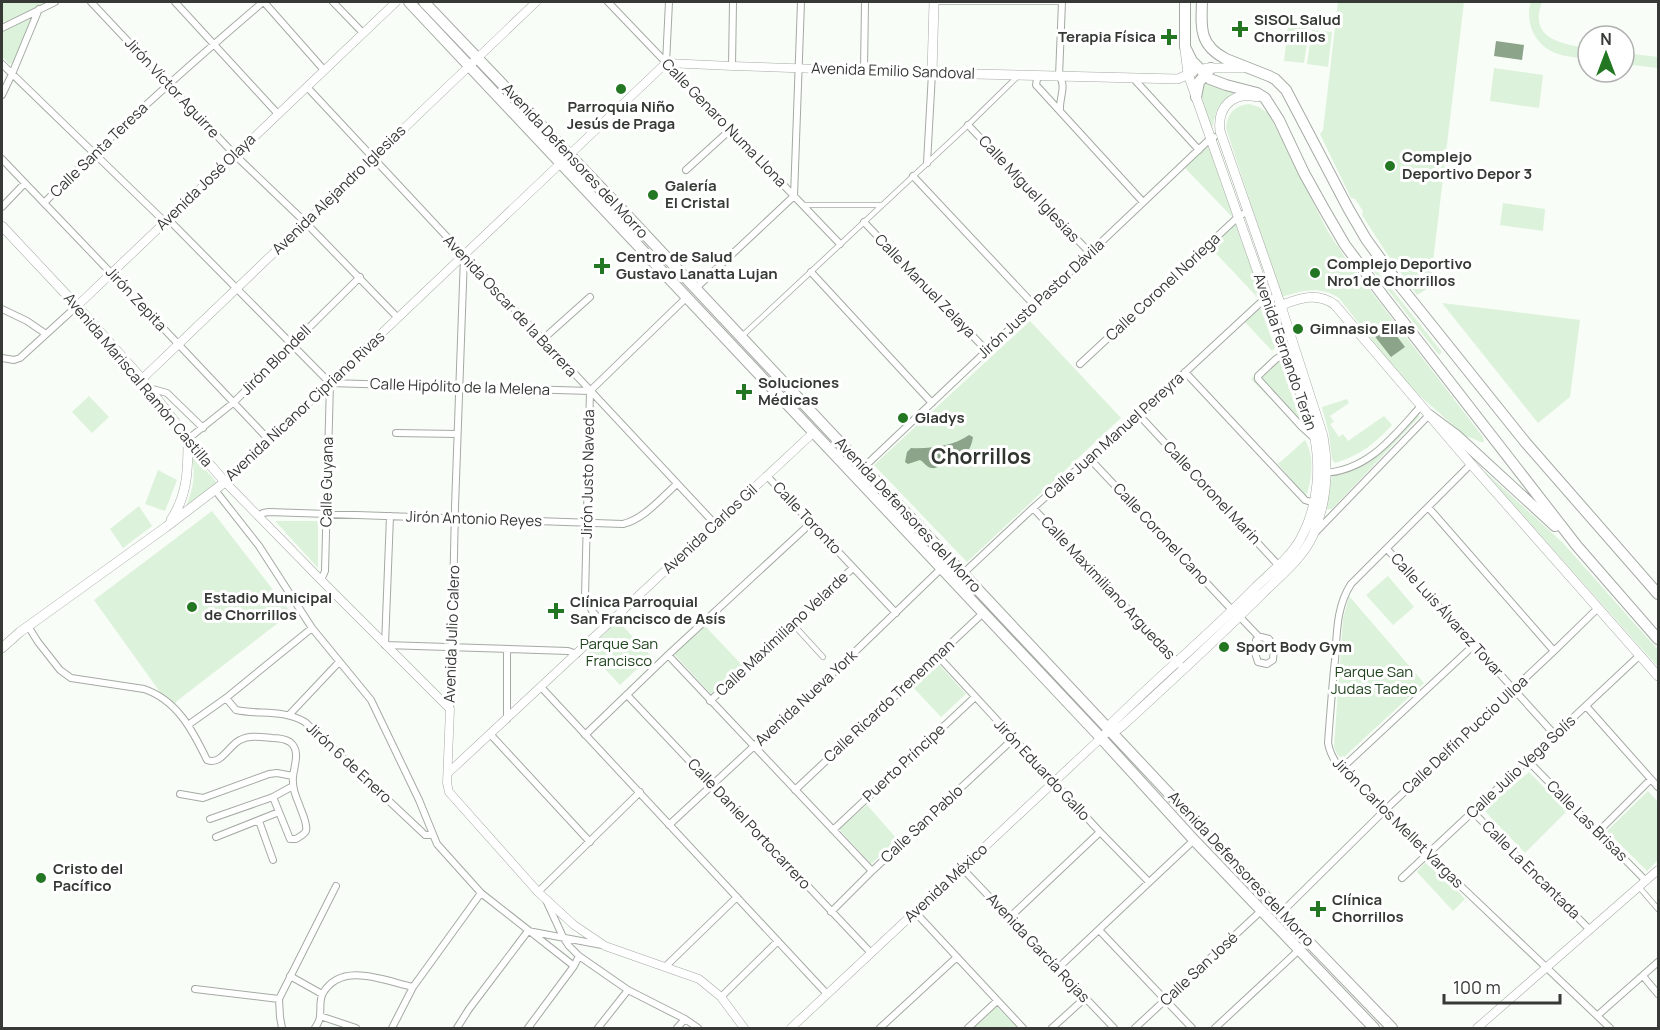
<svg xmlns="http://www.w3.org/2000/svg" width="1660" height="1030" viewBox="0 0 1660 1030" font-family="Manrope,sans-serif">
<rect width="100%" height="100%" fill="#f8fdf7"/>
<path fill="#ddf2db" d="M2 2H48L2 25Z
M1338 2H1464L1430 287 1417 295 1387 254 1362 215 1363 211 1355 199 1351 198 1320 134 1323 130Z
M1531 2H1542C1528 38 1561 44 1588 48V59C1576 57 1562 57 1551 51 1533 42 1525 20 1531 2Z
M30 18 33 19 14 63 9 64 2 56V31Z
M1288 26 1309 29 1304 63 1284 61Z
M1312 30 1332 32 1328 67 1307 64Z
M1624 53 1658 57V68L1624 64Z
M1494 68 1543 75 1539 108 1490 101Z
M1204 79 1241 93C1221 95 1215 112 1212 130L1199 91Z
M1249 104 1259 107 1269 114 1327 230 1344 256 1483 437 1484 442H1481L1464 435 1419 395 1392 366 1339 298C1319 285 1302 291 1281 297L1226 128C1227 114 1235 105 1249 104Z
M1209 144 1234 219 1185 168Z
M1503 203 1545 209 1543 231 1500 225Z
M1236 223 1263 295 1258 298 1210 247Z
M1370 262 1442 352 1439 355 1367 263Z
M1442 303 1580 320 1570 397 1538 423Z
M1260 307 1275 348 1272 351 1245 322Z
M1030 321 1121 418 967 562 874 465Z
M1277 353 1305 434 1251 379Z
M89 396 109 417 92 433 72 412Z
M1347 399 1349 403 1330 416 1334 422 1330 424 1339 437 1343 434 1348 441 1384 416 1392 425C1374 444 1361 455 1335 463L1332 460 1329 434 1322 407Z
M1417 415 1420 416 1332 509H1325L1332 476 1356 468 1381 453Z
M1305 440C1315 457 1312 479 1306 497L1278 464Z
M192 454 218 484 183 514C193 489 196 481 192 454Z
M1482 469 1563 543 1658 650V667Z
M158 470 177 480 165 511 145 504Z
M139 506 152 526 123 548 110 529Z
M212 511 291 613 177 701 175 704 160 692 94 600Z
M275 521H318V568Z
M1388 576 1414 607 1393 625 1366 595Z
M1349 596 1424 683 1342 759 1337 754 1334 747 1343 619Z
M618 621 651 656 620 685 587 650Z
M705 626 742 665 711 694 674 654Z
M935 660 966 694 941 717 910 684Z
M1529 772 1567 811 1525 853 1484 810Z
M1648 791 1658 802V860L1647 871 1607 831Z
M867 805 898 840 871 864 839 829Z
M1425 863 1446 879 1465 899 1453 911 1417 872Z
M996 1006 1018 1028H972Z"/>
<path fill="#8ca489" d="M1496 41 1524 45 1522 60 1494 56Z
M1387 323 1405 347 1391 357 1373 334Z
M969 435 973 437C970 456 961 457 946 463 941 464 937 469 932 468 927 468 924 462 920 460L908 464 905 462 907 452 911 448C929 449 954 446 969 435Z"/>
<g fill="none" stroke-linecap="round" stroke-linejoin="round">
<defs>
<path id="pedestrian" d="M934 2H1062
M803 205H882
M741 337 968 125 1018 76
M792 623 823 657
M1639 887 1658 909"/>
<path id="minor" d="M91 2 235 155 305 222 398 318
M175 2 278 114
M264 2 324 70
M333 2 363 33
M608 2 840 244
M2 28 55 2
M666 63 669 2
M2 64 165 222
M732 66 733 2
M864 70 865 2
M1039 76 1037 79 1036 85 1143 202
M1133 78 1199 150
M307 87 715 524
M2 95 12 74 39 9
M1060 110C1059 98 1067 86 1059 76L1062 2
M968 125 1090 253
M2 159 111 273 269 440
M927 163 932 73
M686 170 730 130
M913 176 1035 306
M44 203C113 132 188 66 263 2
M2 207 25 183
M168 219 330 383
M864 222 987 351
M811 272 932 403
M695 289 794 196 801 2
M2 309 27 321 46 334
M542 340 590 297
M1287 353 1276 359 1258 376V379L1301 426 1314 438
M2 358 14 360 20 358 77 306
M1080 364 1238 217 1248 211
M1185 372 1305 500 1314 503
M330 383 590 391
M149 388 167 393 203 428
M1139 415 1280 567
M396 433 457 434
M188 439 233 403 360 277
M1089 458 1233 611
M1471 464 1351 584C1336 607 1337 634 1335 660 1332 688 1330 716 1328 743 1330 754 1334 761 1341 769L1427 854 1610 1028
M863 468 1211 138 1214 137
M1323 473C1368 471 1393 437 1421 406
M767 476 896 613
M215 490 259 546 312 628 371 700 419 800 437 844 481 893 574 966
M1428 507 1554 651
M1033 508 1184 669
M258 516 263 513 269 512 623 524C644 519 661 498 677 484
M390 516 385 645 568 651 577 654
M1316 532 1429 415
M1387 549 1555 735
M321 580 325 571 330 383
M954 582 1033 508 1139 415 1260 303 1278 296
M1239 616 1259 637
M28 626 38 642 60 670 71 678 144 689C177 700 193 731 207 760 221 766 229 745 240 740 250 735 261 737 272 738 278 738 285 739 290 742 301 751 294 765 293 777 292 786 295 795 299 804 301 811 308 823 306 831 305 834 299 837 296 839H290L273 797
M606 626 592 611 585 597 590 391 687 297
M1261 637 1269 639 1274 647 1273 660 1267 664 1258 662 1255 653 1256 640Z
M507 649V719
M668 655 872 871
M937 655 1100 832 1149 882
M541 687 827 994
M628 696 871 953
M226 698 236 710C260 715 282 709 305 722L422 832 425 835H432
M710 701 792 623 853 568
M1586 706 1658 787
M450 709 452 647 455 507 464 256
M289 715 339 662
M188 725 226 698 312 628
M491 735 590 842
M585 735 668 655 811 523
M1528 761 1646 881
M1341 769 1473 646
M795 790 983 613
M180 794 203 798 269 774 277 773 293 776
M1472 811 1590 930
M210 819 273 797 293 786
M259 821 273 860
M669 825 835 671 950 560
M833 830 975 697
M1598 832 1651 779
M216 837 279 812
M962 868 1114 1028
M1402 878 1640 655
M538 892 640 792
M546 900 563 937 569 946 579 956 628 990 685 1019 698 1028
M831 912 872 871 1013 739
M915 912 1023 1028
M1281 913 1384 811 1554 651 1598 608
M1009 918 1100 832
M1099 930 1192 1028
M666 966 737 897
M1057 969 1194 840
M290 976 322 994
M1643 976 1658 994
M195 989 279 999
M721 997 778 941
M1598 1015 1658 962
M320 1016 356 1028
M282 1028 280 1017 279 999 336 886
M315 1028C317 1025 320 1020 320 1016 321 1008 319 1000 323 993 342 961 385 981 413 987
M392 1028 413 987 481 893
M457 1028 469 1009 528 931 602 945
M528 1028 574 966 579 956
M598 1028 628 990
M677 1028 685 1019
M880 1028 957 957
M968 1028 997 1001
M1052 1028 1085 998
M1135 1028 1262 910
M1215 1028 1300 949"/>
<path id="tertiary" d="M77 306 396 2
M142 379 536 2
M448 773 814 432
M744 1028 721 997 699 979 605 946 574 925 538 892 449 792 447 783 450 709 321 580 225 482 666 63 732 66 932 73
M791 1028 1101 738
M1477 1028 1658 870"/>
<path id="secondary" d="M934 2 932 73 1178 79 1193 72
M1206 68H1243
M2 226 77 306 142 379 188 439 225 482 166 527 20 632 2 648
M1276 307C1296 300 1316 290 1335 305L1471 464 1658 676
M171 520C188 494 188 469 188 439
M1110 730 1118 729 1122 726C1169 683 1217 639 1262 594 1279 577 1303 558 1313 535 1326 504 1329 469 1323 436L1281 306 1220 131C1217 107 1233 91 1257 97
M1106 733 1110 730 1111 724C1158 677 1209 635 1255 588 1270 573 1291 557 1301 538 1319 505 1322 462 1312 426L1188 74 1185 50"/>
<path id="primary" d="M409 2 1101 738 1194 840 1374 1028
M424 2 624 212 1281 913 1392 1028
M1185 2V47L1192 61 1210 79 1226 85 1257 93 1265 98 1279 120 1304 173 1324 209 1345 245 1384 297 1577 546 1658 639
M1202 2C1201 28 1199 45 1226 59L1269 76 1275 79 1286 90 1348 208 1366 239 1401 287 1526 443 1658 594
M1196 97 1199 82 1211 68
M1429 415 1456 435 1555 526"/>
</defs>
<use href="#pedestrian" stroke="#a5aaa4" stroke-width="6"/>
<use href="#minor" stroke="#a5aaa4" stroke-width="8"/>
<use href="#tertiary" stroke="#a5aaa4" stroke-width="9"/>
<use href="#secondary" stroke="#a5aaa4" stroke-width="10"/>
<use href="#primary" stroke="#a5aaa4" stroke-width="12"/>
<use href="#pedestrian" stroke="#fff" stroke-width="4.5"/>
<use href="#minor" stroke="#fff" stroke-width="6"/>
<use href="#tertiary" stroke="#fff" stroke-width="8"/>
<use href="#secondary" stroke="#fff" stroke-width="9"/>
<use href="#primary" stroke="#fff" stroke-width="10"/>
</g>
<g fill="#247722" stroke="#fff" stroke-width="2">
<path d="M1237 20h6v6h6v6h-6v6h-6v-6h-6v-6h6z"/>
<path d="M1166 28h6v6h6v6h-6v6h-6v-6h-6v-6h6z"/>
<circle cx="621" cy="89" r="6"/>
<circle cx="1390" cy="166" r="6"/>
<circle cx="653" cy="195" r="6"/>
<path d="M599 257h6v6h6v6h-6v6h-6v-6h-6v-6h6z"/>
<circle cx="1315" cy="273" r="6"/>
<circle cx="1298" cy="329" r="6"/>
<path d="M741 383h6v6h6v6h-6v6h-6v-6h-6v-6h6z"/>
<circle cx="903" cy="418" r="6"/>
<circle cx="192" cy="607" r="6"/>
<path d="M553 602h6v6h6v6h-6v6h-6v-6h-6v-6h6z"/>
<circle cx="1224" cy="647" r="6"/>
<circle cx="41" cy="878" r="6"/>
<path d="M1315 900h6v6h6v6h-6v6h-6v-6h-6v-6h6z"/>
</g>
<g text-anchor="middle" stroke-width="6" stroke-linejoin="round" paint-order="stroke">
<g font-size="15" font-weight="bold" fill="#363936" stroke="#fff" text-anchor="start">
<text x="1254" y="25">SISOL Salud<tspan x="1254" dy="17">Chorrillos</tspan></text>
<text x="1156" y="42" text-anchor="end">Terapia Física</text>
<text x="621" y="112" text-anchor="middle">Parroquia Niño<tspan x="621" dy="17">Jesús de Praga</tspan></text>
<text x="1402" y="162">Complejo<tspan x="1402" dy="17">Deportivo Depor 3</tspan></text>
<text x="665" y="191">Galería<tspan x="665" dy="17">El Cristal</tspan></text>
<text x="616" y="262">Centro de Salud<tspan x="616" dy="17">Gustavo Lanatta Lujan</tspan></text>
<text x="1327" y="269">Complejo Deportivo<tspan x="1327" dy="17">Nro1 de Chorrillos</tspan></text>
<text x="1310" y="334">Gimnasio Ellas</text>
<text x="758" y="388">Soluciones<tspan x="758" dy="17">Médicas</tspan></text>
<text x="915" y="423">Gladys</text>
<text x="204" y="603">Estadio Municipal<tspan x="204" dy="17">de Chorrillos</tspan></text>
<text x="570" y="607">Clínica Parroquial<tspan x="570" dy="17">San Francisco de Asís</tspan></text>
<text x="1236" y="652">Sport Body Gym</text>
<text x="53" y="874">Cristo del<tspan x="53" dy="17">Pacífico</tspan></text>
<text x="1332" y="905">Clínica<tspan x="1332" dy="17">Chorrillos</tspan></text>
</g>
<g font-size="15" fill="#363936" stroke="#fff">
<text transform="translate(893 71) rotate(2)" y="5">Avenida Emilio Sandoval</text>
<text transform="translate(172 88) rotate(47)" y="5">Jirón Víctor Aguirre</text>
<text transform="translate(724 123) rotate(46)" y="5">Calle Genaro Numa Llona</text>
<text transform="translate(99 150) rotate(-44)" y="5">Calle Santa Teresa</text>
<text transform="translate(575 161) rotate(47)" y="5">Avenida Defensores del Morro</text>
<text transform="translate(206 182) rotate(-44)" y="5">Avenida José Olaya</text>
<text transform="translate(1029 189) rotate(47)" y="5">Calle Miguel Iglesias</text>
<text transform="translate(339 190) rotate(-44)" y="5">Avenida Alejandro Iglesias</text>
<text transform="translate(925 286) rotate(46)" y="5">Calle Manuel Zelaya</text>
<text transform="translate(1163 287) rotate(-43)" y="5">Calle Coronel Noriega</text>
<text transform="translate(136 299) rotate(47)" y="5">Jirón Zepita</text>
<text transform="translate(1041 299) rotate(-43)" y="5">Jirón Justo Pastor Dávila</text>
<text transform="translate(510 306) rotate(47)" y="5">Avenida Oscar de la Barrera</text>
<text transform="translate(1285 352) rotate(71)" y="5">Avenida Fernando Terán</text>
<text transform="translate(276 360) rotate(-45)" y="5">Jirón Blondell</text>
<text transform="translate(138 380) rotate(50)" y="5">Avenida Mariscal Ramón Castilla</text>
<text transform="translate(460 387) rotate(2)" y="5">Calle Hipólito de la Melena</text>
<text transform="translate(305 406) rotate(-43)" y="5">Avenida Nicanor Cipriano Rivas</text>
<text transform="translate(1114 436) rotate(-42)" y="5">Calle Juan Manuel Pereyra</text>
<text transform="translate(588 474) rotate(-89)" y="5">Jirón Justo Naveda</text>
<text transform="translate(327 482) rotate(-89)" y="5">Calle Guyana</text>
<text transform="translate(1212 493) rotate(47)" y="5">Calle Coronel Marín</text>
<text transform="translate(908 515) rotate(47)" y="5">Avenida Defensores del Morro</text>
<text transform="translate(807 518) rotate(47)" y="5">Calle Toronto</text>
<text transform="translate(474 519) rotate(2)" y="5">Jirón Antonio Reyes</text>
<text transform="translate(710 529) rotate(-43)" y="5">Avenida Carlos Gil</text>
<text transform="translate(1161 534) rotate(47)" y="5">Calle Coronel Cano</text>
<text transform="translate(1108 588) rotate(47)" y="5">Calle Maximiliano Arguedas</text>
<text transform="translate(1447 615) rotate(48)" y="5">Calle Luis Álvarez Tovar</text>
<text transform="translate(452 634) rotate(-88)" y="5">Avenida Julio Calero</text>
<text transform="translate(782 634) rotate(-43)" y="5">Calle Maximiliano Velarde</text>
<text transform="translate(806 698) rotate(-43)" y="5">Avenida Nueva York</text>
<text transform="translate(889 701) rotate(-43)" y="5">Calle Ricardo Trenenman</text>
<text transform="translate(1465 735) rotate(-43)" y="5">Calle Delfín Puccio Ulloa</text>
<text transform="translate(349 763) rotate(43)" y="5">Jirón 6 de Enero</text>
<text transform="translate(904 763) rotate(-43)" y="5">Puerto Príncipe</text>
<text transform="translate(1521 767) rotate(-43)" y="5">Calle Julio Vega Solís</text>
<text transform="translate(1042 770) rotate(47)" y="5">Jirón Eduardo Gallo</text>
<text transform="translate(1587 821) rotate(45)" y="5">Calle Las Brisas</text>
<text transform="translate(1398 823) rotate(45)" y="5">Jirón Carlos Mellet Vargas</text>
<text transform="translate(749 824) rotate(47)" y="5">Calle Daniel Portocarrero</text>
<text transform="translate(922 824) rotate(-43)" y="5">Calle San Pablo</text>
<text transform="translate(1241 869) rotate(47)" y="5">Avenida Defensores del Morro</text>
<text transform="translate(1531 870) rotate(45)" y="5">Calle La Encantada</text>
<text transform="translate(946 883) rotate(-43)" y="5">Avenida México</text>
<text transform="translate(1038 948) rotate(47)" y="5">Avenida García Rojas</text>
<text transform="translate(1199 969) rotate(-43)" y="5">Calle San José</text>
</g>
<g font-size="15" fill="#20451e" stroke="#fff">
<text x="619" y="649">Parque San<tspan x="619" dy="17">Francisco</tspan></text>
<text x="1374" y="677">Parque San<tspan x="1374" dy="17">Judas Tadeo</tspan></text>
</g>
<g font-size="21" font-weight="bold" fill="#303530" stroke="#fff">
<text x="981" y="464">Chorrillos</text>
</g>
</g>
<rect width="1660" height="1030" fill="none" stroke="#363936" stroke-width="6"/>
<g transform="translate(1606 54)"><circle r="28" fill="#ffffff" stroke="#afb0af" stroke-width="1.5"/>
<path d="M0-4.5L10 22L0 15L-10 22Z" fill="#247722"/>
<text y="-9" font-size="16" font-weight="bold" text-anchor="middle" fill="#363936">N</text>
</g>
<path d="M1444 994v9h116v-9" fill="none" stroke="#363936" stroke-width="3"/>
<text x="1453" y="994" font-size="18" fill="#363936" stroke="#ffffff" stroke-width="4.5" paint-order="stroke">100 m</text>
</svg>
